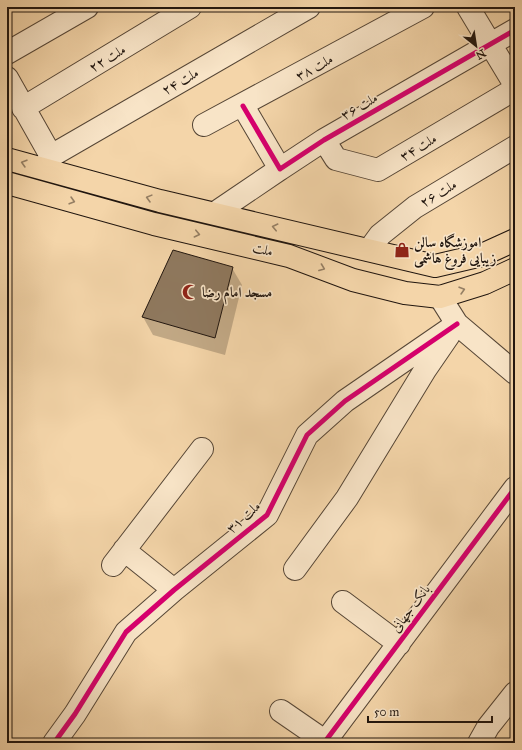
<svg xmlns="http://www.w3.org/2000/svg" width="522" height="750" viewBox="0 0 522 750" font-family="'IM FELL Great Primer',Amiri,serif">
<rect width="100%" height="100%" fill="#f4d5a9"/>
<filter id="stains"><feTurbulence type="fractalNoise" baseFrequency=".005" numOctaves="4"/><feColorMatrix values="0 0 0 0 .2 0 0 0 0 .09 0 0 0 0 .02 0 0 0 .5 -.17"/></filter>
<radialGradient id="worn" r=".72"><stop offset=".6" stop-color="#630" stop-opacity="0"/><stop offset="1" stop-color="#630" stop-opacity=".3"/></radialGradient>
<path fill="#0003" d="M174 251 232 268 242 285 225 355 153 335 143 317Z"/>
<path fill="#8f795f" stroke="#21160f" d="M173 250 233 267 215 338 142 317Z"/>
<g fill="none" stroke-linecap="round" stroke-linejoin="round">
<defs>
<path id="minor" d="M468 7 515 85
M7 53 87 7
M7 78 51 156 44 168
M243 106 280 169 324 140 515 30
M23 108 190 7
M204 125 423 7
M324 140 336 159 378 170 515 89
M51 156 309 7
M215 213 280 169
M369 250 380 235 415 207 515 147
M440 297 457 324 515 373
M124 550 174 590
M113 565 202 449
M295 569 347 498 425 370 449 335
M343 602 399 644
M281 711 326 742
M54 743 75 714 126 632 174 590 267 515 307 435 345 401 457 324
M324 743 515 488
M479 743 488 727 515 693"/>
<path id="major" d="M7 159 160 201 435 266 482 255 515 240
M7 183 154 224 289 256 353 280 405 293 440 297 485 283 515 269"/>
</defs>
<use href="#minor" stroke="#564636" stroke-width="24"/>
<use href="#major" stroke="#21160f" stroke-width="24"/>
<use href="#minor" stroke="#f8e4c7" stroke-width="22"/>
<use href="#major" stroke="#f4d5a9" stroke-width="22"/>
<defs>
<path id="cycleway" d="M243 106 280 169 324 140 515 30
M54 743 75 714 126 632 174 590 267 515 307 435 345 401 457 324
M324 743 515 488"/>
</defs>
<use href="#cycleway" stroke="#f8e4c7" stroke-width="8"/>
<use href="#cycleway" stroke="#d6006c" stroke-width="5"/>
</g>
<defs><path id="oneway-chevron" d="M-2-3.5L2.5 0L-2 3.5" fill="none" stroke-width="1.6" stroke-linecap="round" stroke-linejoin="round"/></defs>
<g stroke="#957f64">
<use href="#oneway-chevron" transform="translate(24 163) rotate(-164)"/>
<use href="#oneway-chevron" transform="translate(149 198) rotate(-165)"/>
<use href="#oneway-chevron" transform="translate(72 201) rotate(16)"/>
<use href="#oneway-chevron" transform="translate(275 227) rotate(-167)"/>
<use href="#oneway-chevron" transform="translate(197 234) rotate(13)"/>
<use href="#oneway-chevron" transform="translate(322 268) rotate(21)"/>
<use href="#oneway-chevron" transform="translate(462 290) rotate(-16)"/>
</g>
<defs>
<symbol id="shop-bare" viewBox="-9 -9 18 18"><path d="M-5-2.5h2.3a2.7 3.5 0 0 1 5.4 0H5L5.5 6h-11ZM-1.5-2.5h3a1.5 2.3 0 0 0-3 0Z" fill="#8f2418" stroke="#f8e4c7" stroke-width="2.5" paint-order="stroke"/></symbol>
<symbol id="mosque-bare" viewBox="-9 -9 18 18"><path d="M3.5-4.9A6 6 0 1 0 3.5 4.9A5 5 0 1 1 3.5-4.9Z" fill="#8f2418" stroke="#f8e4c7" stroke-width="2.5" paint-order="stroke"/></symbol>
</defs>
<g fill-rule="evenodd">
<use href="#shop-bare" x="391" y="239" width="22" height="22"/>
<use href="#mosque-bare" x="179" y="281" width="22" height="22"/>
</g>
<g text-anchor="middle" stroke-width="3.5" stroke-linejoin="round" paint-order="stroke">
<g font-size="14" fill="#21160f" stroke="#f8e4c7">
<text transform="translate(107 58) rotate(-31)" y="5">ملت ۲۲</text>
<text transform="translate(314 67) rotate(-29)" y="5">ملت ۳۸</text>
<text transform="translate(180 81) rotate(-30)" y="5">ملت ۲۴</text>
<text transform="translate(359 106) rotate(-30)" y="5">ملت ۳۶</text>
<text transform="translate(418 147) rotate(-31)" y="5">ملت ۳۴</text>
<text transform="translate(438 193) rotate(-31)" y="5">ملت ۲۶</text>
<text transform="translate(263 249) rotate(14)" y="5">ملت</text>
<text transform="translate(243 517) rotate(-42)" y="5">ملت ۳۱</text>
<text transform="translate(410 608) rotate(-53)" y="5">بانک جهانی</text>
</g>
<g font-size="14" font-weight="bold" fill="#21160f" stroke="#f8e4c7" text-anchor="start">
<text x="414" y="247">اموزشگاه سالن<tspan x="414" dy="16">زیبایی فروغ هاشمی</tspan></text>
<text x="202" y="297">مسجد امام رضا</text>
</g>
</g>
<rect width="522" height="750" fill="none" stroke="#f4d5a9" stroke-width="24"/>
<rect x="8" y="8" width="506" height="734" fill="none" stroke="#21160f" stroke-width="2"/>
<rect x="12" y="12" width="498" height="726" fill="none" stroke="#21160f"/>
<g transform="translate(476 46) rotate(150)" stroke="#f8e4c7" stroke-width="3" paint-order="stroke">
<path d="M0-3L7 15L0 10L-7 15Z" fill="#21160f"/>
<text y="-6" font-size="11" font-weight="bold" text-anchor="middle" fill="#21160f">N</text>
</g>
<path d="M368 716v6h124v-6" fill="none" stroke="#21160f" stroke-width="2"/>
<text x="374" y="716" font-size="12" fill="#21160f" stroke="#f8e4c7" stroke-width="3" paint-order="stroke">50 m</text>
<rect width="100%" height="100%" filter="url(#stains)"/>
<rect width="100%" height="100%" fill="url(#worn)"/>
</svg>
